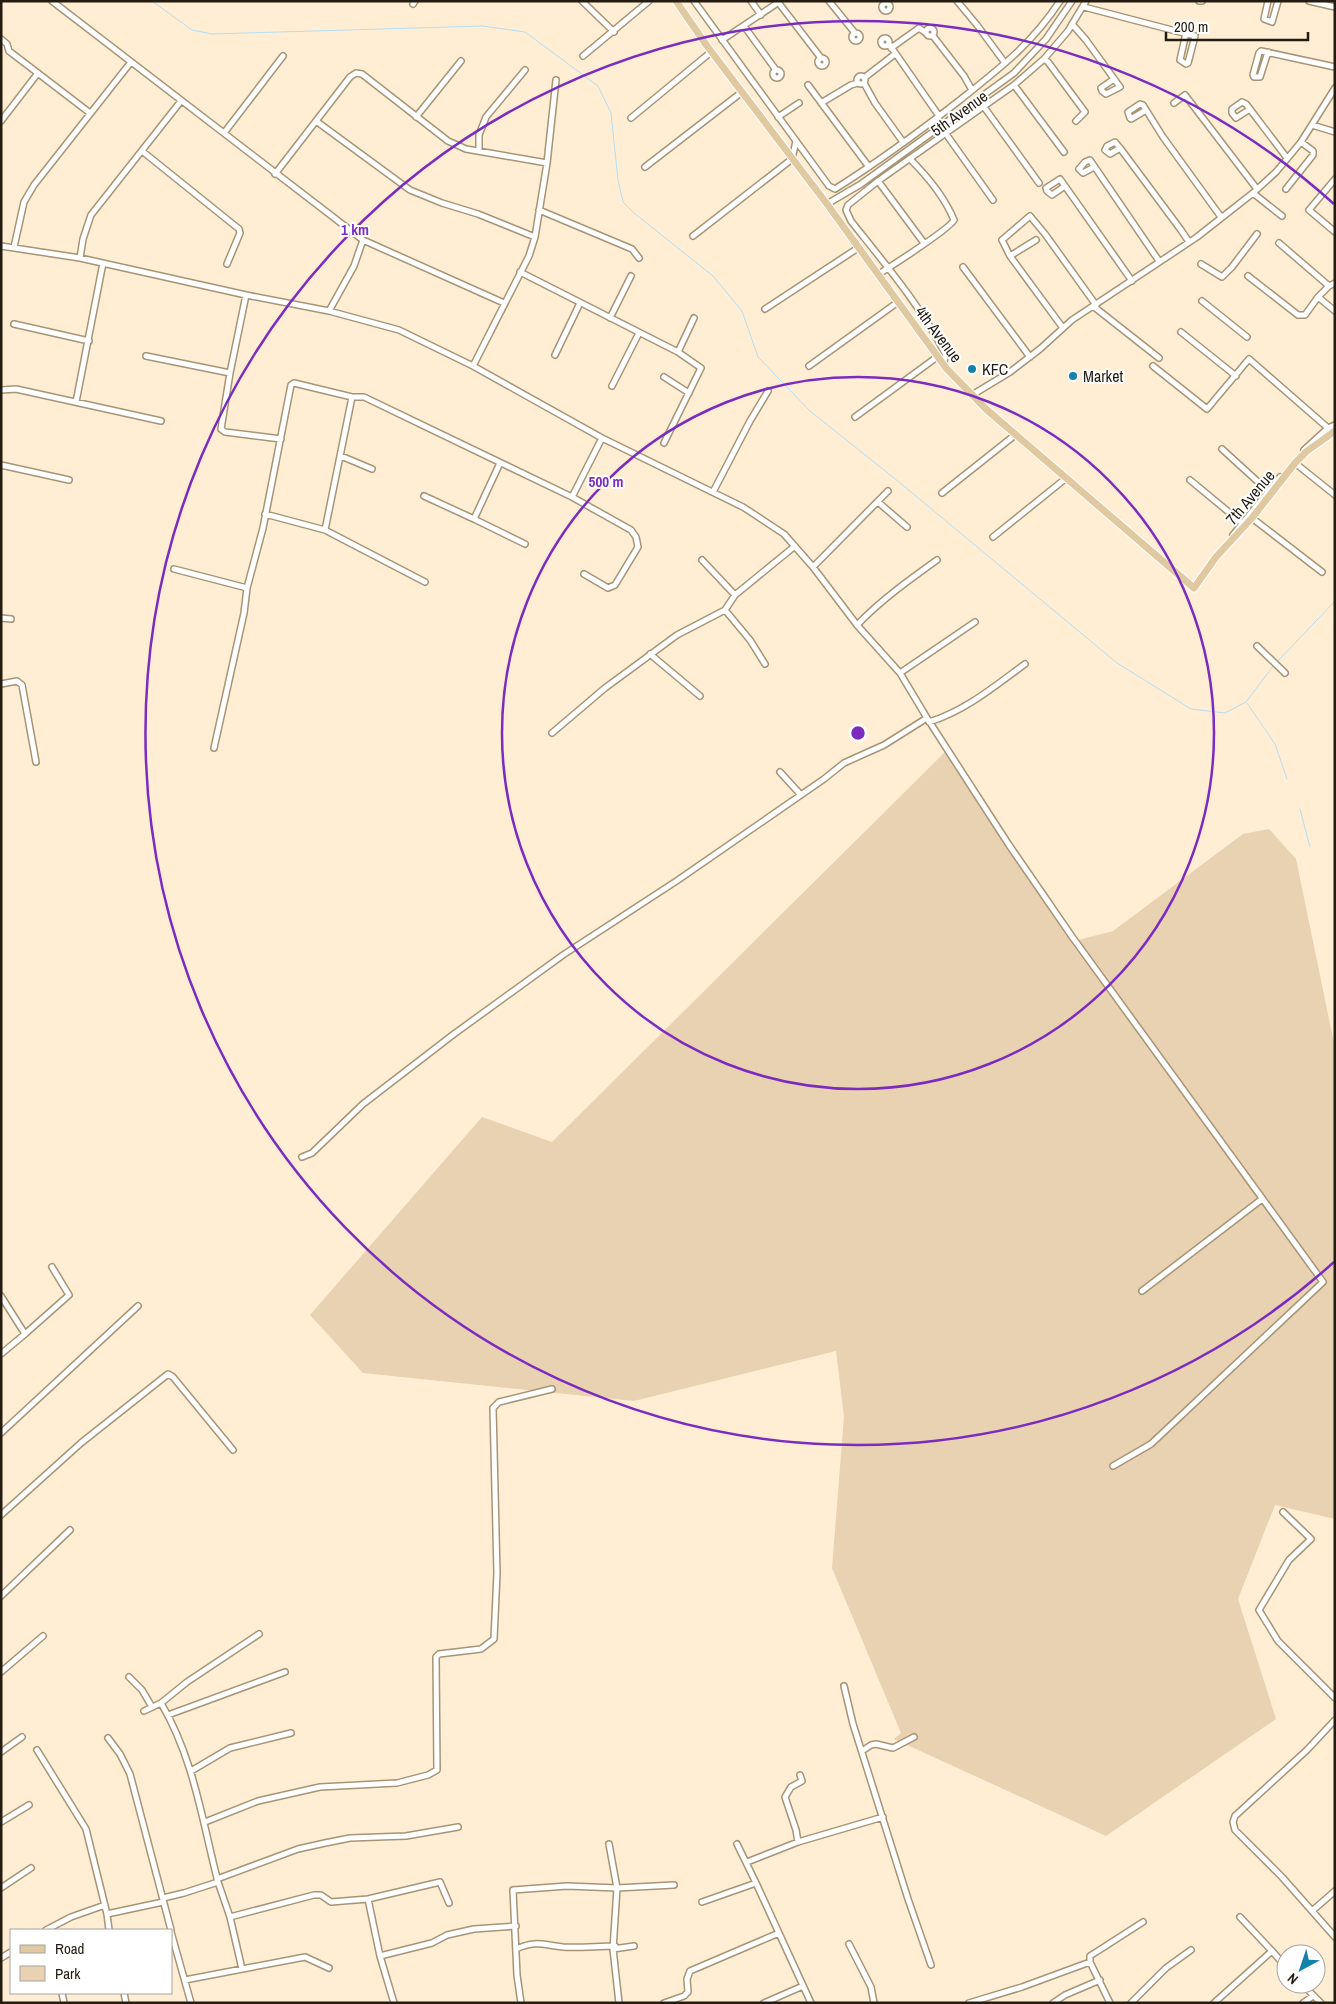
<svg xmlns="http://www.w3.org/2000/svg" width="1336" height="2004" viewBox="0 0 1336 2004" font-family="'Archivo Narrow',sans-serif">
<rect width="100%" height="100%" fill="#ffeed4"/>
<path fill="#e8d2b1" d="M945 752 1078 940 1113 931 1243 834 1269 829 1296 859 1335 1048V1519L1275 1505 1238 1599 1276 1719 1106 1836 894 1739 901 1733 832 1568 844 1417 836 1351 634 1401 363 1373 310 1315 482 1117 552 1142Z"/>
<g fill="none" stroke-linecap="round" stroke-linejoin="round">
<path stroke="#b4dff4" stroke-width="1" d="M152 1 192 30 212 34 483 26 525 32 598 86 611 113 618 180 623 202 634 213 713 276 742 311 758 357 810 411 899 482 1117 663 1191 709 1225 713 1246 702 1274 665
M1277 662 1335 601
M1247 703 1275 744 1287 779
M1300 809 1310 847"/>
<defs>
<path id="minor" d="M52 1 363 240 504 303
M582 1 614 32
M694 1 829 186 835 189C878 162 919 132 960 100 1000 68 1031 45 1060 1
M751 1 761 15
M829 1 855 33
M957 1 977 25 1005 63
M1199 1H1202
M1268 1 1264 19 1272 22 1278 1
M1309 1 1335 7
M778 2 821 58
M882 7a4 4 0 1 1 8 0a4 4 0 1 1-8 0Z
M413 4 415 1
M1084 7 1195 36 1188 63 1186 64 1180 60 1186 33
M1072 24 1086 40 1120 87 1106 94 1102 91 1101 88 1114 79
M744 26 776 70
M926 32a4 4 0 1 1 8 0a4 4 0 1 1-8 0Z
M852 37a4 4 0 1 1 8 0a4 4 0 1 1-8 0Z
M933 36 964 76 972 90
M881 42a4 4 0 1 1 8 0a4 4 0 1 1-8 0Z
M1 39 7 44 9 51 90 113
M722 40 779 2
M889 44 939 116
M891 48 919 28 926 33
M1268 52 1260 77H1254L1253 75 1259 53 1261 51 1335 67
M583 56 649 1
M818 62a4 4 0 1 1 8 0a4 4 0 1 1-8 0Z
M1044 59 1048 62 1085 112 1076 121
M773 74a4 4 0 1 1 8 0a4 4 0 1 1-8 0Z
M857 80a4 4 0 1 1 8 0a4 4 0 1 1-8 0Z
M864 78 895 54
M864 83 875 103 903 142
M808 85 869 167
M1014 85 1064 152
M821 103 851 85 858 83
M1174 103 1185 95 1257 189
M984 107 1039 183
M1250 109 1236 118 1232 113V109L1242 102 1246 104 1287 158
M1146 110 1131 119 1130 118 1128 112 1140 104 1143 105 1163 137 1221 217
M416 117 461 61
M778 117 799 103
M631 118 711 52
M1 121 38 73
M316 121 410 190 442 203 478 214 535 237
M1312 125 1335 132
M224 133 283 56
M946 134 993 200
M1120 148 1110 154 1105 150 1107 146 1115 142 1120 148 1181 230 1189 242
M142 151 239 229 240 233 227 264
M479 151V135L486 117 525 70
M645 167 742 92
M1094 167 1083 173 1079 169 1085 162 1090 160 1159 261
M275 174 350 77 356 73 362 74 448 141 466 149 547 163
M1335 179 1309 210 1335 232
M878 181 924 243
M1065 186 1052 195 1047 191 1046 188 1060 179 1065 186 1132 281
M1286 189 1313 155V151L1301 142
M1253 193 1282 216
M827 204 861 184 1014 73 1046 39 1072 1
M539 210 632 249 639 258
M693 236 792 159 796 141
M1279 243 1329 286
M1 246 80 258 246 295 329 311 399 330 473 366 602 438 743 507 784 534 813 567 857 625 900 673 927 718 1009 845 1073 938 1323 1282 1151 1444 1113 1466
M14 247 24 202 34 185 131 62
M1010 256 1036 240
M80 258 83 239 91 215 181 101
M1201 264 1222 277 1232 267 1257 234
M963 267 1030 357
M520 272 678 352 701 368 664 443
M879 274C891 266 950 229 954 220 945 198 927 176 910 159
M1248 276 1298 315H1305L1318 297 1329 286 1335 283
M246 295 230 373 221 429 225 432 281 439
M1318 297 1335 311
M1202 301 1247 337
M1093 306 1159 358
M765 309 858 248
M329 311 354 266 363 240
M610 318 631 276
M14 324 89 341
M1063 328 1010 256 1002 240 1030 216 1045 234 1096 305
M1181 332 1236 376
M678 352 694 318
M555 355 580 303
M146 356 230 373
M943 364 946 355C921 306 885 264 851 221L846 210 848 205 878 181 1014 85 1044 59 1068 31 1086 1
M473 366 529 256 535 237 547 163 556 80
M809 366 898 302
M1153 366 1207 409 1249 359 1328 428
M664 377 689 393
M612 386 639 333
M1 390 16 389 161 421
M972 395 1010 372 1040 349 1072 320 1197 237 1253 193 1276 172 1301 142 1335 88
M352 397 325 530 425 582
M76 402 103 263
M855 417 937 357
M1222 449 1268 491
M1304 450 1328 428 1335 425
M341 456 372 469
M1295 463 1335 495
M1 465 69 480
M1190 480 1242 523
M713 492 750 421 768 391
M942 493 1015 435
M424 496 474 519 500 463
M572 497 602 438
M878 502 907 527
M265 514 325 530
M1252 518 1322 572
M474 519 525 544
M1233 535 1280 477
M993 537 1065 479
M702 560 735 595
M813 567 888 491
M174 569 247 588 263 528 291 385 294 383 352 397H364L572 497 631 530 636 537 638 547 615 585 608 588 584 574
M725 610 750 640 765 664
M1 618 11 619
M857 625C881 600 909 580 937 560
M1257 646 1285 673
M650 654 700 696
M900 673 975 622
M1 684 17 681 22 685 36 762
M929 722C965 711 995 686 1025 664
M552 733 605 688 677 635 725 610 735 595 795 546
M214 748 244 613 247 588
M780 772 801 795
M302 1157 312 1153 363 1104 454 1034 563 955 678 880 824 779 844 763 884 745 927 718
M1142 1291 1262 1199
M1 1296 25 1334 1 1354
M25 1334 69 1295 52 1267
M1 1433 138 1306
M1283 1512 1311 1539 1289 1560 1259 1610 1278 1641 1335 1698
M1 1515 81 1443 168 1374 173 1377 233 1450
M1 1596 70 1530
M1 1672 43 1636
M129 1677 142 1690 152 1707
M844 1686 853 1724 908 1899 931 1965
M144 1711 161 1703
M168 1715 285 1672
M1335 1720 1307 1750 1235 1816 1233 1822 1235 1830 1282 1877 1335 1937
M108 1738 120 1754 130 1774 171 1930
M37 1750 86 1829 107 1914 109 1930
M862 1751 871 1745 876 1744 893 1748 914 1737
M1 1752 22 1737
M191 1771 230 1748 291 1733
M1 1822 29 1805
M205 1822 258 1801 320 1787 397 1783 428 1775 437 1770 436 1657 439 1654 481 1649 494 1639 497 1573 493 1408 499 1402 552 1389
M798 1842 796 1830 785 1797 791 1787 802 1781 800 1775
M737 1844 756 1883
M747 1862 798 1842 883 1817
M217 1879 298 1849 325 1843 350 1838 406 1836 458 1827
M218 1882 230 1917 314 1895H321L331 1902 368 1899
M1 1888 31 1868
M163 1898 184 1893 218 1882C202 1820 194 1759 161 1703L187 1682 259 1634
M702 1902 756 1883 811 2003
M1312 1911 1335 1891
M107 1914 163 1902
M230 1917 242 1969
M1240 1917 1272 1951
M46 1930 71 1917 105 1905
M171 1932 191 2003
M849 1944 871 1987 874 2003
M516 1949C536 1940 543 1945 563 1947 580 1948 598 1946 615 1946
M613 1949 617 1888 674 1885
M380 1956 432 1943 447 1935 474 1929 516 1926
M1 1958 11 1952
M185 1980 305 1957 329 1968
M1302 1984 1321 2003
M62 1993 64 2003
M124 1993 126 2003
M394 2003 380 1956 368 1899 440 1882 449 1903
M521 2003 517 1975 513 1890 567 1886 617 1888 609 1844
M619 2003 613 1949 634 1946
M664 2003 684 1996 688 1992 687 1979 690 1971 779 1933
M764 2003 803 1986
M969 2003 1022 1987 1090 1962
M1053 2003 1065 1995 1100 1980
M1110 2003 1090 1962V1956L1143 1922
M1131 2003 1166 1968 1191 1950
M1214 2003 1272 1951 1286 1967
M1303 2003 1313 1996"/>
<path id="major" d="M676 1 707 46 827 204 946 368 987 410 1194 588 1216 557 1252 518 1295 463 1307 451 1335 431"/>
</defs>
<use href="#minor" stroke="#a79475" stroke-width="8"/>
<use href="#major" stroke="#fff" stroke-width="9"/>
<use href="#minor" stroke="#fff" stroke-width="5"/>
<use href="#major" stroke="#e0c8a0" stroke-width="7"/>
</g>
<g fill="none" stroke="#7b2cbf" stroke-width="2.5">
<circle cx="858" cy="733" r="356"/>
<path d="M1334 1262A712 712 0 1 1 1334 204"/>
</g>
<g fill="#1582aa" stroke="#fff" stroke-width="2">
<circle cx="972" cy="369" r="5"/>
<circle cx="1073" cy="376" r="5"/>
</g>
<g text-anchor="middle" stroke-width="4" stroke-linejoin="round" paint-order="stroke">
<g font-size="16" fill="#241c10" stroke="#fff">
<text transform="translate(959 113) rotate(-36)" y="6">5th Avenue</text>
<text transform="translate(939 334) rotate(53)" y="6">4th Avenue</text>
<text transform="translate(1250 497) rotate(-50)" y="6">7th Avenue</text>
</g>
<g font-size="16" fill="#241c10" stroke="#fff" text-anchor="start">
<text x="982" y="375">KFC</text>
<text x="1083" y="382">Market</text>
</g>
</g>
<circle cx="858" cy="733" r="8" fill="#7b2cbf" stroke="#fff" stroke-width="2.5"/>
<g font-size="15" text-anchor="middle" font-weight="bold" fill="#7b2cbf" stroke="#fff" stroke-width="4" stroke-linejoin="round" paint-order="stroke">
<text x="355" y="235">1 km</text>
<text x="606" y="487">500 m</text>
</g>
<rect width="1336" height="2004" fill="none" stroke="#241c10" stroke-width="5"/>
<rect x="10" y="1929" width="162" height="65" fill="#ffffff" stroke="#a7a49f"/>
<rect x="20" y="1945" width="25" height="8" fill="#e0c8a0" stroke="#a7a49f"/>
<text x="55" y="1954" font-size="15" fill="#241c10">Road</text>
<rect x="20" y="1966" width="25" height="15" fill="#e8d2b1" stroke="#a7a49f"/>
<text x="55" y="1979" font-size="15" fill="#241c10">Park</text>
<g transform="translate(1301 1969) rotate(220)"><circle r="24" fill="#ffffff" stroke="#a7a49f"/>
<path d="M0-4L9 19L0 12L-9 19Z" fill="#1582aa"/>
<text y="-8" font-size="14" font-weight="bold" text-anchor="middle" fill="#241c10">N</text>
</g>
<path d="M1166 32v8h142v-8" fill="none" stroke="#241c10" stroke-width="2.5"/>
<text x="1174" y="32" font-size="15" fill="#241c10" stroke="#ffffff" stroke-width="4" paint-order="stroke">200 m</text>
</svg>
